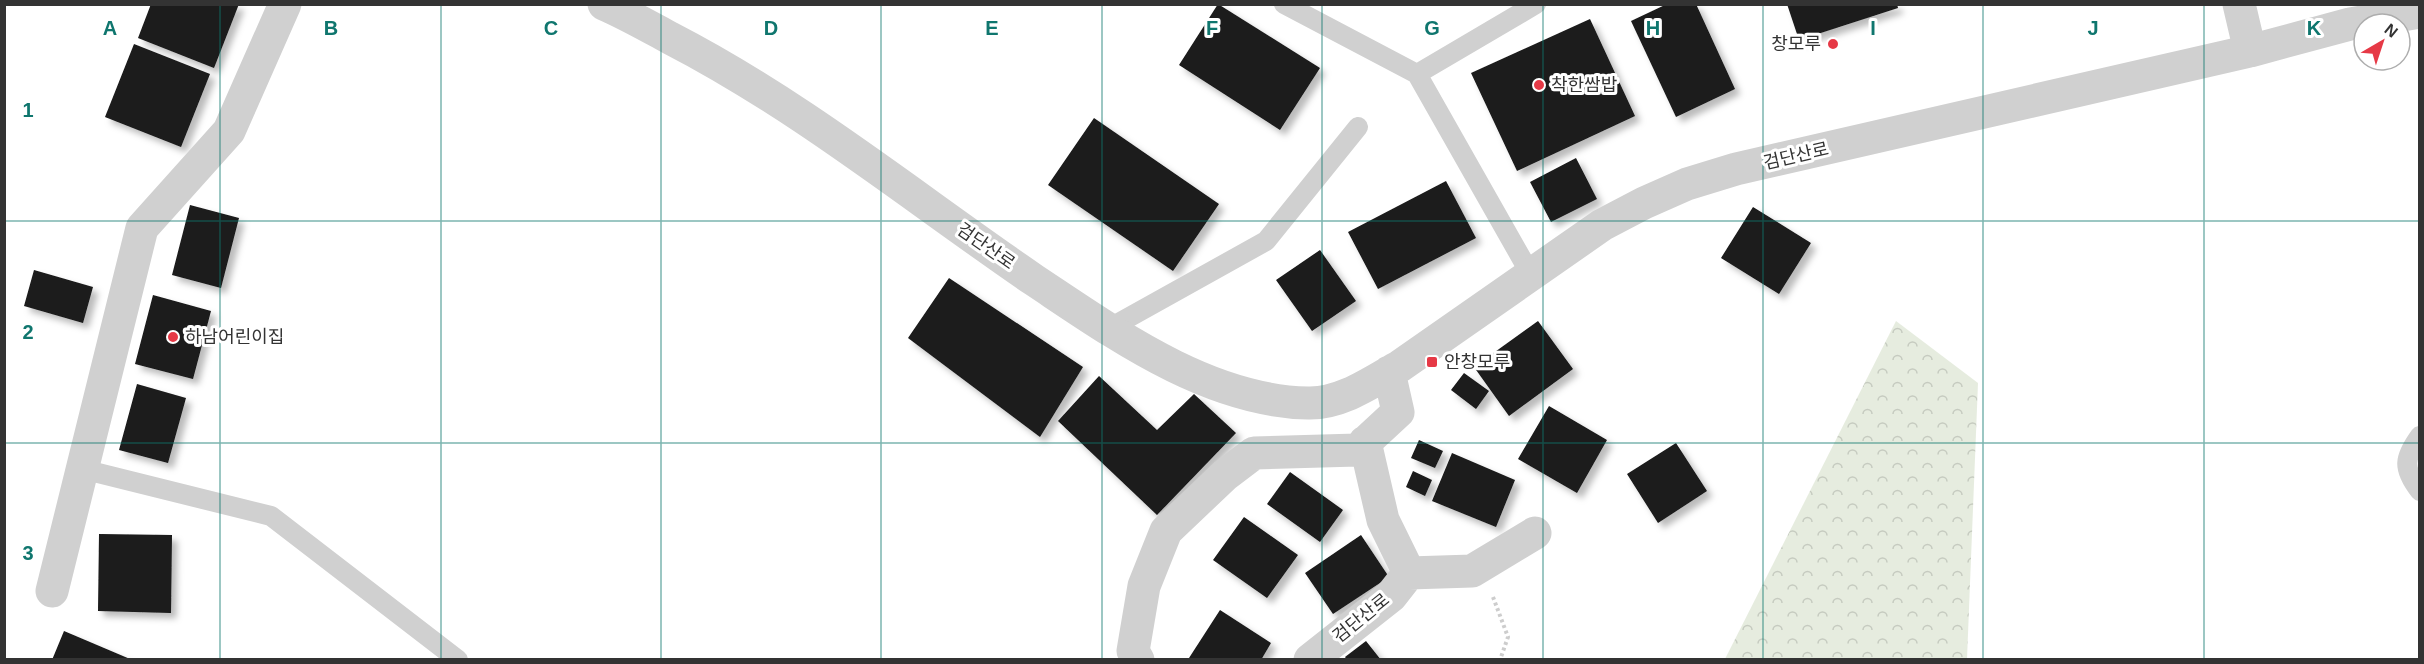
<svg xmlns="http://www.w3.org/2000/svg" width="2424" height="664" viewBox="0 0 2424 664" font-family="Arial,'Noto Sans KR',sans-serif">
<defs>
<pattern id="forest-crowns" width="20" height="18" patternUnits="userSpaceOnUse" patternTransform="scale(1.5)"><rect width="20" height="18" fill="#e6ecdf"/><path d="M2 6a3 3 0 1 1 6 0M12 15a3 3 0 1 1 6 0" fill="none" stroke="#c6cbc0"/></pattern>
<filter id="shadow"><feDropShadow dx="5.5" dy="5.5" stdDeviation="3" flood-color="#0004"/></filter>
</defs>
<rect width="100%" height="100%" fill="#fff"/>
<path fill="url(#forest-crowns)" d="M1896 321 1978 383 1967 659H1725Z"/>
<path fill="#1a1a1a" filter="url(#shadow)" d="M151 4H239L214 68 138 38Z
M1218 4 1320 68 1280 130 1179 65Z
M1667 4H1696L1735 89 1676 117 1631 21Z
M1787 4H1897L1898 8 1799 40Z
M1590 19 1635 116 1517 171 1471 73Z
M134 44 210 74 181 147 105 117Z
M1094 118 1219 204 1173 271 1048 185Z
M1576 158 1597 199 1551 222 1530 182Z
M1446 181 1476 238 1378 289 1348 232Z
M190 205 239 218 221 288 172 275Z
M1753 207 1811 243 1779 294 1721 258Z
M1320 250 1356 301 1312 331 1276 280Z
M34 270 93 287 83 323 24 306Z
M949 278 1083 367 1040 437 908 338Z
M153 295 211 311 193 379 135 364Z
M1538 321 1573 369 1509 416 1474 367Z
M1464 373 1489 391 1476 409 1451 390Z
M1099 376 1157 430 1194 394 1236 433 1157 515 1058 421Z
M137 384 186 398 168 463 119 450Z
M1549 406 1607 440 1577 493 1518 459Z
M1419 440 1443 451 1435 468 1411 458Z
M1676 443 1707 491 1658 523 1627 474Z
M1452 453 1515 480 1496 527 1432 501Z
M1413 471 1432 480 1425 496 1406 487Z
M1290 472 1343 510 1320 542 1267 504Z
M1244 517 1298 555 1267 598 1213 560Z
M99 534 172 535 171 613 98 611Z
M1361 535 1389 577 1333 614 1305 573Z
M1220 610 1271 643 1261 660 1189 658Z
M64 631 130 659V660H52Z
M1366 641 1381 660H1347L1345 657Z"/>
<g fill="none" stroke-linecap="round" stroke-linejoin="round">
<path stroke="#cdcdcd" stroke-width="4" stroke-dasharray="3 3" stroke-linecap="butt" d="M1493 597 1508 637 1500 660"/>
<path stroke="#d0d0d0" stroke-width="20" d="M1284 4 1417 74 1531 275
M1417 74 1536 4
M1108 329 1266 241 1358 127
M2420 436C2404 458 2402 468 2420 491
M82 469 271 516 458 660"/>
<path stroke="#d0d0d0" stroke-width="33" d="M604 4C627 14 648 26 670 38 800 105 914 198 1034 280 1114 333 1207 401 1308 403 1341 404 1372 382 1400 366L1602 225 1644 203 1687 184 1736 169 2250 51 2350 24 2420 12
M2239 4 2250 51
M1409 573 1472 571 1535 533
M52 591 142 228 229 131 285 4
M1138 660 1133 651 1144 586 1166 531 1225 475 1254 453 1357 450 1398 412 1389 372
M1310 660 1391 596 1409 573 1383 520 1365 442"/>
</g>
<path fill="none" stroke="#0f766e" stroke-width="1.5" stroke-opacity="0.55" d="M220 4V660M441 4V660M661 4V660M881 4V660M1102 4V660M1322 4V660M1543 4V660M1763 4V660M1983 4V660M2204 4V660M4 221H2420M4 443H2420"/>
<g fill="#e63946" stroke="#fff" stroke-width="2">
<circle cx="1833" cy="44" r="6"/>
<circle cx="1539" cy="85" r="6"/>
<circle cx="173" cy="337" r="6"/>
<rect x="1426" y="356" width="12" height="12" rx="3"/>
</g>
<g text-anchor="middle" stroke-width="6" stroke-linejoin="round" paint-order="stroke">
<g font-size="18" fill="#333" stroke="#fff" text-anchor="start">
<text x="1821" y="50" text-anchor="end">창모루</text>
<text x="1551" y="91">착한쌈밥</text>
<text x="185" y="343">하남어린이집</text>
<text x="1444" y="368">안창모루</text>
</g>
<g font-size="18" fill="#333" stroke="#fff">
<text transform="translate(1796 156) rotate(-13)" y="6">검단산로</text>
<text transform="translate(986 246) rotate(35)" y="6">검단산로</text>
<text transform="translate(1361 618) rotate(-39)" y="6">검단산로</text>
</g>
</g>
<g font-size="20" text-anchor="middle" font-weight="bold" fill="#0f766e" stroke="#fff" stroke-width="6" stroke-linejoin="round" paint-order="stroke">
<text x="110" y="35">A</text>
<text x="331" y="35">B</text>
<text x="551" y="35">C</text>
<text x="771" y="35">D</text>
<text x="992" y="35">E</text>
<text x="1212" y="35">F</text>
<text x="1432" y="35">G</text>
<text x="1653" y="35">H</text>
<text x="1873" y="35">I</text>
<text x="2093" y="35">J</text>
<text x="2314" y="35">K</text>
<text x="28" y="117">1</text>
<text x="28" y="339">2</text>
<text x="28" y="560">3</text>
</g>
<rect width="2424" height="664" fill="none" stroke="#333333" stroke-width="12"/>
<g transform="translate(2382 42) rotate(39)"><circle r="28" fill="#ffffff" stroke="#adadad" stroke-width="1.5"/>
<path d="M0-4.5L10 22L0 15L-10 22Z" fill="#e63946"/>
<text y="-9" font-size="16" font-weight="bold" text-anchor="middle" fill="#333333">N</text>
</g>
</svg>
